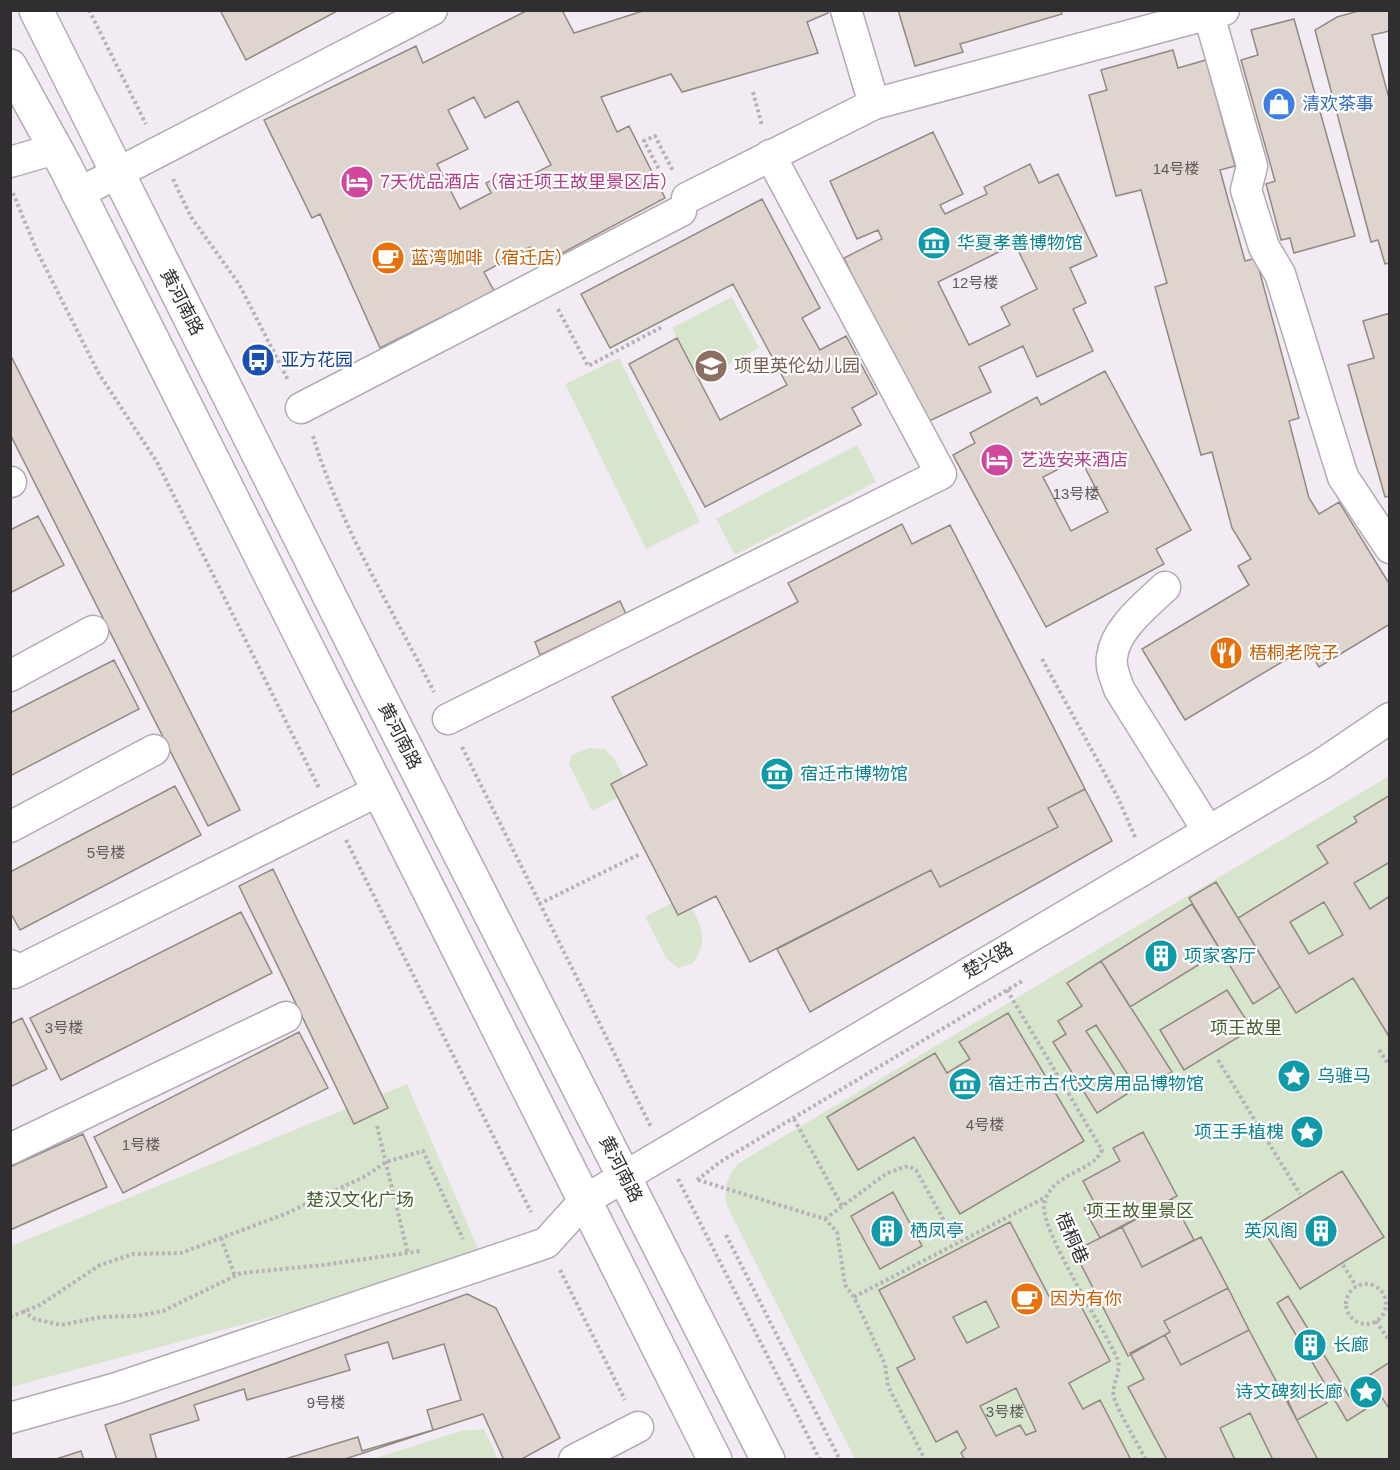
<svg xmlns="http://www.w3.org/2000/svg" width="1400" height="1470" viewBox="0 0 1400 1470" font-family="Arial,'Noto Sans SC',sans-serif">
<rect width="100%" height="100%" fill="#f3ebf4"/>
<path fill="#d7e5cc" d="M732 297 759 348 699 380 672 328Z
M619 358 700 522 646 549 565 384Z
M857 445 876 482 735 555 716 519Z
M589 748 605 749 615 760 631 791 592 811 569 764 572 755Z
M1389 776V1459H855L727 1206C723 1188 727 1176 739 1163Z
M685 896C698 920 712 938 693 963L678 968 667 959 645 917Z
M407 1084 483 1260 11 1387V1246Z
M484 1429 498 1459H372L461 1431Z"/>
<path fill="#dfd5ce" stroke="#918982" stroke-width="1.5" fill-rule="evenodd" d="M220 10H339L246 60Z
M528 10H562L574 33 646 10H827L828 13 807 22 818 53 682 92 671 74 601 97 617 132 629 126 665 198 540 265 530 247 484 272 494 291 380 348 320 214 312 218 264 120 416 46 423 63ZM474 97 485 118 518 101 551 165 508 187 502 175 486 183 491 193 460 209 437 164 468 149 448 110Z
M898 10H1061L1062 14 960 44 963 52 915 66Z
M1362 10H1390V31L1372 35 1390 102V263L1385 264 1378 240 1371 242 1315 30 1337 17Z
M1294 19 1355 236 1294 253 1290 238 1281 240 1266 184 1275 181 1241 60 1258 55 1251 30Z
M1173 50 1178 68 1206 60 1235 166 1220 170 1245 261 1256 258 1299 418 1289 421 1309 498 1319 514 1339 502 1390 585V624L1319 667 1307 647 1185 720 1142 649 1249 585 1238 566 1251 559 1232 528 1212 452 1201 455 1155 287 1167 283 1141 190 1116 196 1089 95 1107 90 1101 70Z
M933 132 963 194 940 205 945 214 987 194 984 187 1030 164 1039 183 1058 174 1097 256 1070 268 1086 303 1073 309 1093 351 1037 377 1023 346 979 367 991 392 923 424 844 258 882 239 878 230 857 239 830 181ZM1015 244 1037 289 1001 307 1010 325 969 345 938 282Z
M762 199 820 308 802 318 820 350 846 336 877 394 852 408 861 425 705 507 629 364 677 338 720 420 787 385 733 284 610 348 581 294Z
M1390 313V496L1385 497 1348 365 1374 358 1363 321Z
M10 354 240 810 208 826 10 434Z
M1105 371 1191 530 1156 549 1164 564 1046 627 953 455 975 443 970 433 1037 397 1041 405ZM1080 458 1108 512 1071 531 1043 477Z
M38 516 64 565 10 593V530Z
M902 524 912 544 950 525 1085 789 1048 808 1058 827 940 887 931 870 750 962 716 896 678 915 611 784 647 765 612 697 798 602 788 583Z
M620 601 626 614 540 655 535 642Z
M114 660 139 709 10 776V713Z
M175 786 201 835 20 930 10 912V872Z
M1085 789 1112 841 810 1012 777 949 931 870 940 887 1058 827 1048 808Z
M1390 795V862L1354 883 1370 909 1390 896V1038L1353 978 1296 1013 1238 918 1328 863 1317 846 1357 822 1354 817ZM1324 902 1343 935 1309 954 1290 922Z
M273 869 388 1108 354 1124 239 886Z
M1216 882 1280 987 1253 1004 1189 898Z
M1192 904 1221 951 1130 1007 1101 961Z
M241 912 272 973 61 1080 30 1018Z
M1101 961 1172 1072 1139 1092 1096 1025 1086 1031 1127 1094 1097 1113 1053 1042 1066 1034 1058 1021 1082 1006 1067 983Z
M1227 990 1252 1029 1184 1070 1160 1030Z
M1008 1013 1084 1141 960 1214 914 1137 858 1170 827 1117 935 1053 947 1073 970 1059 959 1042Z
M22 1018 47 1069 10 1087V1024Z
M299 1032 328 1088 123 1193 94 1137Z
M1143 1132 1177 1196 1100 1238 1084 1208 1094 1202 1083 1181 1120 1161 1113 1148Z
M83 1134 107 1187 10 1230V1167Z
M1342 1171 1384 1237 1300 1289 1259 1223Z
M893 1192 922 1246 880 1269 851 1216Z
M1172 1199 1194 1240 1142 1267 1122 1227Z
M1010 1222 1052 1302 1073 1291 1110 1361 1069 1383 1083 1409 1100 1400 1131 1460H965L961 1453 966 1448 957 1431 936 1442 897 1368 915 1359 879 1290ZM986 1301 999 1327 967 1343 953 1317ZM1016 1388 1036 1431 1026 1435 1020 1425 996 1436 980 1406Z
M1122 1227 1142 1267 1201 1237 1228 1288 1164 1321 1170 1332 1128 1356 1074 1251Z
M1228 1288 1249 1330 1181 1365 1165 1335 1170 1332 1164 1321Z
M467 1294 496 1308 560 1438 520 1460H504L483 1414 342 1460H117L105 1425Z
M1288 1296 1352 1401 1375 1387 1382 1399 1347 1421 1277 1303Z
M1249 1330 1318 1460H1268L1272 1458 1250 1413 1220 1428 1235 1460H1167L1128 1387 1144 1379 1130 1353 1165 1335 1181 1365Z
M388 1342 393 1359 444 1344 461 1400 427 1410 433 1430 362 1451 358 1437 282 1460H157L150 1435 199 1420 194 1405 244 1389 247 1400 350 1370 345 1355Z
M1390 1362V1410L1368 1376Z
M1317 1385 1327 1403 1297 1420 1288 1401Z
M81 1451 84 1460H53Z"/>
<g fill="none" stroke-linecap="round" stroke-linejoin="round">
<defs>
<path id="minor" d="M846 10 874 104
M1209 15 1252 166 1246 190 1264 247 1280 274 1343 477 1390 548
M10 162 55 149
M77 194 432 10
M687 198 874 104 1224 10
M301 408 681 211
M10 482H11
M1165 587C1146 605 1115 629 1112 657 1110 668 1116 679 1119 689L1208 831
M10 676 93 631
M448 719 941 474 770 155
M10 827 154 750
M10 965 14 973 380 790
M10 1149 286 1017
M10 1418 117 1388 546 1243 585 1200 1322 764 1390 718
M574 1460 638 1427"/>
<path id="major" d="M36 10 377 691 768 1460
M10 66 65 166 715 1460"/>
</defs>
<use href="#minor" stroke="#b2abb3" stroke-width="33"/>
<use href="#major" stroke="#b2abb3" stroke-width="36"/>
<path stroke="#b8b1b9" stroke-width="4" stroke-dasharray="3 3" stroke-linecap="butt" d="M89 10 146 124
M753 92 762 126
M173 179 191 217 239 284 288 380
M664 179 644 141 655 136 673 171
M13 193 37 251 99 374 157 462 319 788
M558 309 588 366 662 327
M313 436C340 526 392 609 434 692
M1042 659 1117 796 1136 839
M462 747 651 1127
M346 840 531 1212
M539 904 640 854
M1007 990 1102 1150C1094 1172 1049 1173 1044 1205 1041 1231 1103 1327 1117 1358 1123 1372 1110 1385 1114 1398 1122 1419 1136 1440 1146 1460
M1379 1050 1390 1066
M1218 1060 1300 1194
M794 1119 842 1206
M377 1126 408 1254
M678 1179 820 1460
M697 1180 720 1162 1024 980
M698 1180 825 1219 837 1232 845 1285 854 1297 885 1364 888 1386 925 1460
M825 1219 887 1173 908 1166 916 1170 957 1244
M726 1235 840 1460
M221 1238 235 1276
M1343 1265 1356 1286
M560 1270 625 1400
M1346 1304a20 20 0 1 1 40 0a20 20 0 1 1-40 0Z
M854 1297 1046 1197
M23 1311 35 1319 61 1325 101 1317 137 1316 163 1311 241 1273 323 1265 420 1251
M10 1317 40 1305 100 1265 133 1254 181 1253 285 1214 364 1177 386 1162 423 1151 463 1239
M1376 1321 1390 1342"/>
<use href="#minor" stroke="#fff" stroke-width="30"/>
<use href="#major" stroke="#fff" stroke-width="33"/>
</g>
<defs>
<symbol id="shop-disc" viewBox="-11 -11 22 22"><circle r="9.5" fill="#3f7fe0" stroke="#fff"/><path d="M-5-2.5h2.3a2.7 3.5 0 0 1 5.4 0H5L5.5 6h-11ZM-1.5-2.5h3a1.5 2.3 0 0 0-3 0Z" fill="#fff"/></symbol>
<symbol id="hotel-disc" viewBox="-11 -11 22 22"><circle r="9.5" fill="#d1479c" stroke="#fff"/><path d="M-6-4.5h1.5V1H6V5H4.5V3h-9V5H-6ZM-4 0a1.8 1.8 0 1 1 3.6 0ZM.5 0V-2.5h3Q6-2.5 6 0Z" fill="#fff"/></symbol>
<symbol id="museum-disc" viewBox="-11 -11 22 22"><circle r="9.5" fill="#0f9aa8" stroke="#fff"/><path d="M0-6L6-3V-2H-6V-3ZM-5-1h2V3h-2ZM-1-1h2V3h-2ZM3-1h2V3H3ZM-6 4H6V6H-6Z" fill="#fff"/></symbol>
<symbol id="cafe-disc" viewBox="-11 -11 22 22"><circle r="9.5" fill="#e8710a" stroke="#fff"/><path d="M-5.5-4.5H6V0H3Q3 3.5 0 3.5H-2.5Q-5.5 3.5-5.5 0ZM3-3.2v2h1.7v-2ZM-6 4.5H4V6H-6Z" fill="#fff"/></symbol>
<symbol id="bus-disc" viewBox="-11 -11 22 22"><circle r="9.5" fill="#1a4fb4" stroke="#fff"/><path d="M-5-6H5V4H4V6H2V4H-2V6H-4V4H-5ZM-3.5-4V0h7V-4ZM-3.5 1.2v1.5H-2V1.2ZM2 1.2v1.5H3.5V1.2Z" fill="#fff"/></symbol>
<symbol id="school-disc" viewBox="-11 -11 22 22"><circle r="9.5" fill="#8d6e63" stroke="#fff"/><path d="M0-5L7-2L0 1L-7-2ZM-4 1L0 2.5L4 1V4Q0 6-4 4Z" fill="#fff"/></symbol>
<symbol id="restaurant-disc" viewBox="-11 -11 22 22"><circle r="9.5" fill="#e8710a" stroke="#fff"/><path d="M-5-6h1v4h1v-4h1v4h1v-4h1v5L-1.5 .5V6h-2V.5L-5-1ZM5-6V6H3V1.5H1.5Q1.5-4 5-6Z" fill="#fff"/></symbol>
<symbol id="building-disc" viewBox="-11 -11 22 22"><circle r="9.5" fill="#0f9aa8" stroke="#fff"/><path d="M-4-6H4V6H1V3H-1V6H-4ZM-2.5-4.3h1.7v1.8h-1.7ZM.8-4.3h1.7v1.8H.8ZM-2.5-1h1.7V.8h-1.7ZM.8-1h1.7V.8H.8Z" fill="#fff"/></symbol>
<symbol id="sight-disc" viewBox="-11 -11 22 22"><circle r="9.5" fill="#0f9aa8" stroke="#fff"/><path d="M0-6L1.8-2.2L6-1.7L2.9 1.2L3.7 5.4L0 3.3L-3.7 5.4L-2.9 1.2L-6-1.7L-1.8-2.2Z" fill="#fff"/></symbol>
</defs>
<g fill-rule="evenodd">
<use href="#shop-disc" x="1260" y="85" width="38" height="38"/>
<use href="#hotel-disc" x="338" y="163" width="38" height="38"/>
<use href="#museum-disc" x="915" y="224" width="38" height="38"/>
<use href="#cafe-disc" x="369" y="239" width="38" height="38"/>
<use href="#bus-disc" x="239" y="341" width="38" height="38"/>
<use href="#school-disc" x="692" y="347" width="38" height="38"/>
<use href="#hotel-disc" x="978" y="441" width="38" height="38"/>
<use href="#restaurant-disc" x="1207" y="634" width="38" height="38"/>
<use href="#museum-disc" x="758" y="755" width="38" height="38"/>
<use href="#building-disc" x="1142" y="937" width="38" height="38"/>
<use href="#sight-disc" x="1275" y="1057" width="38" height="38"/>
<use href="#museum-disc" x="946" y="1065" width="38" height="38"/>
<use href="#sight-disc" x="1288" y="1113" width="38" height="38"/>
<use href="#building-disc" x="868" y="1212" width="38" height="38"/>
<use href="#building-disc" x="1302" y="1212" width="38" height="38"/>
<use href="#cafe-disc" x="1008" y="1280" width="38" height="38"/>
<use href="#building-disc" x="1291" y="1326" width="38" height="38"/>
<use href="#sight-disc" x="1347" y="1373" width="38" height="38"/>
</g>
<g text-anchor="middle" stroke-width="4.5" stroke-linejoin="round" paint-order="stroke">
<g font-size="15" fill="#5c5859">
<text x="1176" y="174">14号楼</text>
<text x="975" y="288">12号楼</text>
<text x="1076" y="499">13号楼</text>
<text x="106" y="858">5号楼</text>
<text x="64" y="1033">3号楼</text>
<text x="985" y="1130">4号楼</text>
<text x="141" y="1150">1号楼</text>
<text x="326" y="1408">9号楼</text>
<text x="1005" y="1417">3号楼</text>
</g>
<g font-size="18" fill="#366cbe" stroke="#fff" text-anchor="start">
<text x="1302" y="110">清欢茶事</text>
</g>
<g font-size="18" fill="#b23c85" stroke="#fff" text-anchor="start">
<text x="380" y="188">7天优品酒店（宿迁项王故里景区店）</text>
<text x="1020" y="466">艺选安来酒店</text>
</g>
<g font-size="18" fill="#0d838f" stroke="#fff" text-anchor="start">
<text x="957" y="249">华夏孝善博物馆</text>
<text x="800" y="780">宿迁市博物馆</text>
<text x="1184" y="962">项家客厅</text>
<text x="1317" y="1082">乌骓马</text>
<text x="988" y="1090">宿迁市古代文房用品博物馆</text>
<text x="1284" y="1138" text-anchor="end">项王手植槐</text>
<text x="910" y="1237">栖凤亭</text>
<text x="1298" y="1237" text-anchor="end">英风阁</text>
<text x="1333" y="1351">长廊</text>
<text x="1343" y="1398" text-anchor="end">诗文碑刻长廊</text>
</g>
<g font-size="18" fill="#c56008" stroke="#fff" text-anchor="start">
<text x="411" y="264">蓝湾咖啡（宿迁店）</text>
<text x="1249" y="659">梧桐老院子</text>
<text x="1050" y="1305">因为有你</text>
</g>
<g font-size="18" fill="#312e32" stroke="#fff">
<text transform="translate(182 302) rotate(63)" y="6">黄河南路</text>
<text transform="translate(400 736) rotate(63)" y="6">黄河南路</text>
<text transform="translate(988 960) rotate(-30)" y="6">楚兴路</text>
<text transform="translate(621 1169) rotate(63)" y="6">黄河南路</text>
<text transform="translate(1072 1238) rotate(66)" y="6">梧桐巷</text>
</g>
<g font-size="18" fill="#164399" stroke="#fff" text-anchor="start">
<text x="281" y="366">亚方花园</text>
</g>
<g font-size="18" fill="#785e54" stroke="#fff" text-anchor="start">
<text x="734" y="372">项里英伦幼儿园</text>
</g>
<g font-size="18" fill="#47602f" stroke="#fff">
<text x="1246" y="1034">项王故里</text>
<text x="360" y="1206">楚汉文化广场</text>
<text x="1140" y="1217">项王故里景区</text>
</g>
</g>
<rect width="1400" height="1470" fill="none" stroke="#312e32" stroke-width="24"/>
</svg>
